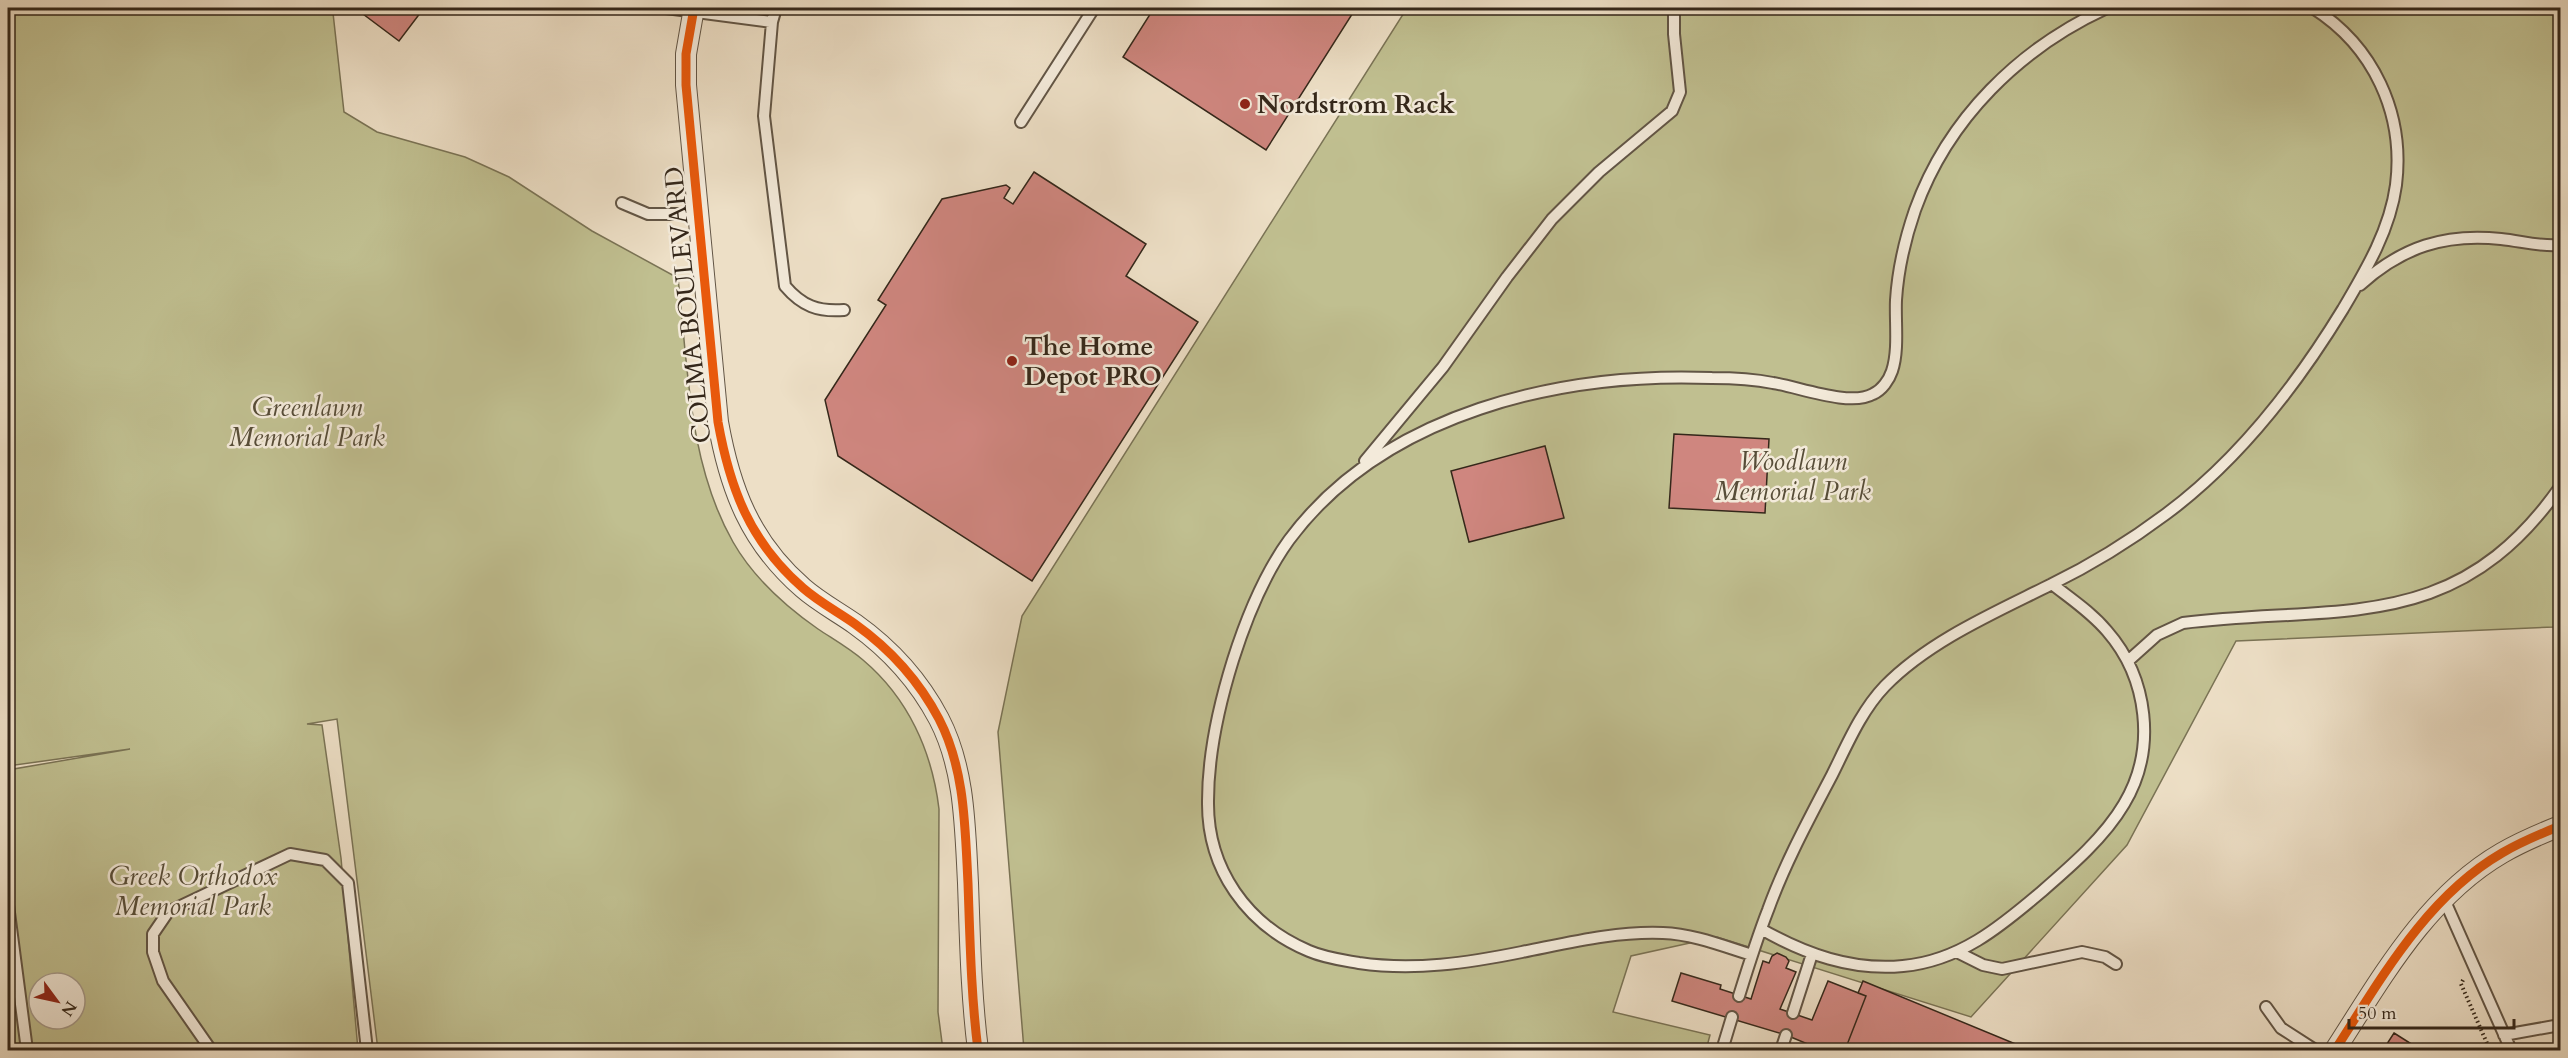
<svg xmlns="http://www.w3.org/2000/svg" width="2568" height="1058" viewBox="0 0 2568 1058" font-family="Cardo,serif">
<rect width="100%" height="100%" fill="#eddfc6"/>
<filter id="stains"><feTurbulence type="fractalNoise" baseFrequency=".00333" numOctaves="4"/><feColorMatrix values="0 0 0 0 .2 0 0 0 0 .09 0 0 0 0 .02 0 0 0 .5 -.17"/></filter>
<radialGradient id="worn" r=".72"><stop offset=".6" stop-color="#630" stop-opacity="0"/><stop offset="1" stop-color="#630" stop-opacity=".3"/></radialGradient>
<path fill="#c0bf90" stroke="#7a7355" stroke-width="1.5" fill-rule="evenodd" d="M8 8H324L333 13 344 112 377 132 465 157 509 177 592 231 678 278C688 366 688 463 733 542 753 577 785 606 818 629 833 639 849 648 863 660 908 698 932 751 939 809L938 1012 943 1050H378L337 719 307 724 322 725 341 858 358 1050H8V770L130 749 8 766ZM39 983H75V1019H39Z
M1407 8H2560V618L2554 627 2236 641 2127 845 1971 1017 1717 937 1631 956 1613 1012 1710 1035 1706 1050H1024L998 732 1022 616Z"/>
<path fill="#cf867f" stroke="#34271a" stroke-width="1.5" d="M355 8H424L399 41Z
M1154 8H1356L1266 150 1123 57Z
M1034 172 1146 244 1126 276 1198 322 1032 581 838 456 825 400 886 305 878 300 942 199 1006 185 1010 188 1004 198 1013 204Z
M1674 434 1769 439 1765 513 1669 508Z
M1545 446 1564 518 1469 542 1451 471Z
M1777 953 1786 957 1789 961 1786 968 1796 972 1780 1009 1812 1020 1828 981 1866 996 1845 1050H1822L1786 1035 1672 1001 1681 973 1721 985 1720 989 1751 999 1763 961 1769 963 1772 956Z
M1863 981 2030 1050H1845L1866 996 1858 993Z
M2394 1033 2421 1050H2383Z"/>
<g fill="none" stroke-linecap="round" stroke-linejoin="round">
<defs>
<path id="service" d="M601 8H623
M666 8 772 22
M776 8 772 22 764 116 785 286C802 306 818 312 844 310
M1021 122 1094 8
M622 203 648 214H698
M2360 285C2402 247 2445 233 2501 239 2521 241 2540 247 2560 245
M1365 461 1443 367 1507 277 1552 219 1599 172 1672 111 1680 92 1674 34V8
M2128 661 2157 635 2183 623C2341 604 2455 636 2560 487
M2444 899 2511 1050
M8 905 27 1050
M1761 929C1805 954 1852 971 1903 966 1959 961 2000 927 2040 893 2070 867 2104 838 2124 804 2157 749 2148 678 2107 631 2091 612 2071 599 2052 584
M1957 952 1983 965 2002 969 2082 952 2105 957 2116 964
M1752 955C1723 946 1693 934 1663 933 1615 931 1568 943 1522 952 1468 963 1414 971 1359 963 1342 960 1325 958 1309 951 1247 925 1207 869 1208 801 1208 753 1219 705 1233 660 1246 619 1263 576 1289 540 1384 412 1562 372 1712 378 1733 378 1753 379 1773 383 1799 387 1850 407 1873 394 1882 390 1889 380 1892 371 1899 350 1895 322 1896 300 1898 269 1905 239 1915 210 1948 118 2020 48 2107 8
M1739 996C1748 967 1757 938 1768 910 1785 863 1809 819 1832 775 1847 745 1861 711 1885 686 1929 641 1994 613 2050 585 2091 565 2130 541 2166 514 2239 460 2296 386 2343 309 2366 270 2390 230 2396 185 2405 113 2373 46 2313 8
M2266 1007 2281 1028 2315 1050
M1793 1013 1812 954
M2504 1035 2560 1025
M211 1050 163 981 153 952V934L168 912 290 854 325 860 348 883 367 1050
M1722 1050 1732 1017
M1781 1050 1786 1035"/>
<path id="minor" d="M694 8 686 54V85L718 422C730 489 750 542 803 588 819 602 838 612 855 624 890 649 919 681 939 719 965 769 965 827 968 883 970 939 971 995 978 1050
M2335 1050C2381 979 2426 897 2502 853 2521 842 2540 834 2560 826"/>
</defs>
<use href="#service" stroke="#625545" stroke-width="14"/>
<use href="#minor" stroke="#625545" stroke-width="22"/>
<path stroke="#34271a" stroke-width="4" stroke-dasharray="1.5 3" stroke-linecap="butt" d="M2463 980 2461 984 2490 1050"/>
<use href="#service" stroke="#f3eada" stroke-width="10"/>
<use href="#minor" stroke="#f3eada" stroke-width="20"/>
<defs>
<path id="cycleway" d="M694 8 686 54V85L718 422C730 489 750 542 803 588 819 602 838 612 855 624 890 649 919 681 939 719 965 769 965 827 968 883 970 939 971 995 978 1050
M2335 1050C2381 979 2426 897 2502 853 2521 842 2540 834 2560 826"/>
</defs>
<use href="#cycleway" stroke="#f3eada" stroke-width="13"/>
<use href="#cycleway" stroke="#e8590c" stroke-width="9"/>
</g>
<g fill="#8f2418" stroke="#f3eada" stroke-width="2">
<circle cx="1245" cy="104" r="6"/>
<circle cx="1012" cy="361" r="6"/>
</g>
<g text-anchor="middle" stroke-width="5" stroke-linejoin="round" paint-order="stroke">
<g font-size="26" font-weight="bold" fill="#34271a" stroke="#f3eada" text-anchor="start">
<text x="1257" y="113">Nordstrom Rack</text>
<text x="1024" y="355">The Home<tspan x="1024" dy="30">Depot PRO</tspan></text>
</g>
<g font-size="26" fill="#34271a" stroke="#f3eada">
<text transform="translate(687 305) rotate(-96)" y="9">COLMA BOULEVARD</text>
</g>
<g font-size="26" font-style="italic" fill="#574d38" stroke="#f3eada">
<text x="307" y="416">Greenlawn<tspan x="307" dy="30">Memorial Park</tspan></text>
<text x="1793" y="470">Woodlawn<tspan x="1793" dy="30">Memorial Park</tspan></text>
<text x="193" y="885">Greek Orthodox<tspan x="193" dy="30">Memorial Park</tspan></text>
</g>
</g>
<rect width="2568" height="1058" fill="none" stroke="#eddfc6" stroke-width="30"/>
<rect x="9" y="9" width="2550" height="1040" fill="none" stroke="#34271a" stroke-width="3"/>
<rect x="15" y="15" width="2538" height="1028" fill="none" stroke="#34271a" stroke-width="1.5"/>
<g transform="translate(57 1001) rotate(123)"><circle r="28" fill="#f3eada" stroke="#a79c8d" stroke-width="1.5"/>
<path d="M0-4.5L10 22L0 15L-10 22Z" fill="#8f2418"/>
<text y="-9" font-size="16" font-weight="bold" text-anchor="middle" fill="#34271a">N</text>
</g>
<path d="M2349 1019v9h165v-9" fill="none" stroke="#34271a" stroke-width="3"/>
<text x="2358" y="1019" font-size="18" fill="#34271a" stroke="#f3eada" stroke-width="4.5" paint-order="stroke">50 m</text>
<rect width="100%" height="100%" filter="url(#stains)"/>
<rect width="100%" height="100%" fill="url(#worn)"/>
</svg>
